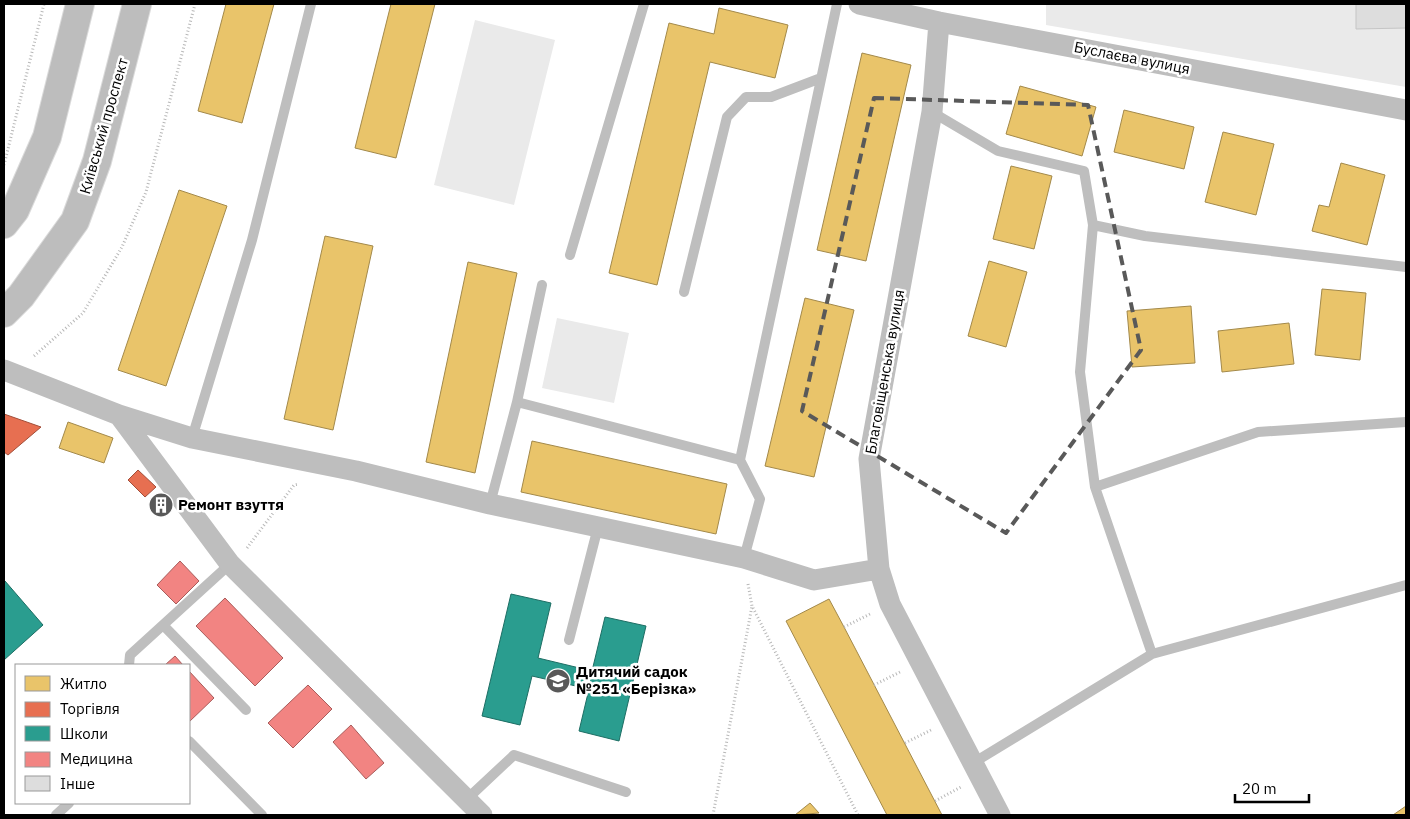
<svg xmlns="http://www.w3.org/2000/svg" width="1410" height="819" viewBox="0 0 1410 819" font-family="'IBM Plex Sans',sans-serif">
<rect width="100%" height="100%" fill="#fff"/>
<path fill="#eaeaea" d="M1046 4H1406V87L1046 25Z
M475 20 555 40 514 205 434 185Z
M557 318 629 333 614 403 542 388Z"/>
<path fill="#e9c46a" stroke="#a3894a" d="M226 4H274L242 123 198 111Z
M391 4H435L396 158 355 148Z
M719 8 788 25 775 78 710 62 657 285 609 273 669 23 714 34Z
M862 53 911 65 866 261 817 250Z
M1020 86 1096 107 1082 156 1006 134Z
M1124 110 1194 127 1184 169 1114 152Z
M1223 132 1274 144 1256 215 1205 202Z
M1341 163 1385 175 1367 245 1312 231 1319 205 1329 207Z
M1011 166 1052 176 1034 249 993 239Z
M179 190 227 206 166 386 118 370Z
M325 236 373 246 333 430 284 419Z
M989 261 1027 272 1006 347 968 336Z
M468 262 517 273 475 473 426 462Z
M1322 289 1366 293 1360 360 1315 355Z
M805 298 854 310 814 477 765 466Z
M1191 306 1195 363 1132 367 1127 311Z
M1289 323 1294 364 1222 372 1218 331Z
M68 422 113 438 104 463 59 448Z
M532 441 727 484 716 534 521 492Z
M829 599 844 627 942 815H887L786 621Z
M810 803 819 813 795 815Z
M1406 806V815H1393Z"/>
<path fill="#e76f51" stroke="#a24e39" d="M4 414 41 427 8 455 4 452Z
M138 470 156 487 145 497 128 480Z
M159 493 172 507 163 516 150 503Z"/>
<path fill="#2a9d8f" stroke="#1d6e64" d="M5 581 43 625 4 660V582Z
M511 594 551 603 538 658 592 671 605 617 646 626 619 741 579 731 589 689 532 676 520 725 482 716Z"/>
<path fill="#f28482" stroke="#a95c5b" d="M180 561 199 581 176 604 157 585Z
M225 598 283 658 255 686 196 626Z
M175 656 183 665H165Z
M189 671 214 698 189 722Z
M308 685 332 709 293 748 268 723Z
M351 725 384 763 366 779 333 742Z"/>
<path fill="#ddd" stroke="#c5c5c5" d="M1356 4H1406V28L1356 29Z"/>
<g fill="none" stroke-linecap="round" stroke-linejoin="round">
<defs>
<path id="primary" d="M4 224 15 210 47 137 80 4
M4 313 21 296 75 221 97 161 137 4"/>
</defs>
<use href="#primary" stroke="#dbdbdb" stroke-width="30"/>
<path stroke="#b8b8b8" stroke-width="3" stroke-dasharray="1 2.5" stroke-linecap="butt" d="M4 165 44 4
M34 356 83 313 122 247 146 192 195 4
M247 548 294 485 299 484
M748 584 752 606 858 815
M844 627 870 614
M874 685 900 672
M905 743 931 730
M935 801 961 787
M713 815 752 606"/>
<path stroke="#bebebe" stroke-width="10" d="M932 112 998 151 1084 171 1093 225 1145 236 1406 267
M1093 225 1080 372 1095 487 1152 654
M570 255 644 4
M684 292 727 117 746 97H771L821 78
M517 402 740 460 760 499 744 558
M192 438 252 240 311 4
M740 460 837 4
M1095 487 1258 432 1406 422
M490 504 517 402 542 285
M163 625 246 710
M569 640 598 527
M129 665 130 655 230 564
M189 741 262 815
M973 763 1152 654 1406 585
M467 799 514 755 626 792
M56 815 69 803"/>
<path stroke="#bebebe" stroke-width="21" d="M859 4 939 22 1406 110
M939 22 932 112 869 459 879 569 890 604 1000 815
M4 370 119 415 192 438 356 471 490 504 744 558 814 580 879 569
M119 415 230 564 482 815"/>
<use href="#primary" stroke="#bdbdbd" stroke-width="28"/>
</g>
<path fill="none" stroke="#595959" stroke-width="4" stroke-dasharray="10 6" stroke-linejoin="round" d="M874 98 1088 105 1141 350 1006 533 802 411Z"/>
<defs>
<symbol id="building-disc" viewBox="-11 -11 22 22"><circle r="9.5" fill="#595959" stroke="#fff"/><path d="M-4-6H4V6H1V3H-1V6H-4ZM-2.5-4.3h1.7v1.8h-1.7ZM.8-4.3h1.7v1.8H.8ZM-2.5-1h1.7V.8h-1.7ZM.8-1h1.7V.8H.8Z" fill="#fff"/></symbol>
<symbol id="school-disc" viewBox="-11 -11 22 22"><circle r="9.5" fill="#595959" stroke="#fff"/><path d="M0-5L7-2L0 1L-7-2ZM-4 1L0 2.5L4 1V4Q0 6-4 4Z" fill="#fff"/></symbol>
</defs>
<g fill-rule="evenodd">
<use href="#building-disc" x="147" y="491" width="28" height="28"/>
<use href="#school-disc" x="544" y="667" width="28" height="28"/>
</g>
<g text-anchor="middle" stroke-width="5" stroke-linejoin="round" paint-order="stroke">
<g font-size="15" fill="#000" stroke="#fff">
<text transform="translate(1132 58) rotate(11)" y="5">Буслаєва вулиця</text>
<text transform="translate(104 126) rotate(-74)" y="5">Київський проспект</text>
<text transform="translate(885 372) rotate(-80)" y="5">Благовіщенська вулиця</text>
</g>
<g font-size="15" font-weight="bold" fill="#000" stroke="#fff" text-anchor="start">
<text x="178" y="510">Ремонт взуття</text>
<text x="576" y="677">Дитячий садок<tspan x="576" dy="17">№251 «Берізка»</tspan></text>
</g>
</g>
<rect width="1410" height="819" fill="none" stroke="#000000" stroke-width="10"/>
<rect x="15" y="664" width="175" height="140" fill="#ffffff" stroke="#999999"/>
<rect x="25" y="676" width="25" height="15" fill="#e9c46a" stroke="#999999"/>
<text x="60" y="689" font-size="15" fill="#000000">Житло</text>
<rect x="25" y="702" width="25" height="15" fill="#e76f51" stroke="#999999"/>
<text x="60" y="714" font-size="15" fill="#000000">Торгівля</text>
<rect x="25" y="726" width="25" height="15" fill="#2a9d8f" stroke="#999999"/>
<text x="60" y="739" font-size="15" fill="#000000">Школи</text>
<rect x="25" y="752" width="25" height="15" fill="#f28482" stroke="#999999"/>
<text x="60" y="764" font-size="15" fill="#000000">Медицина</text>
<rect x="25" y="776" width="25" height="15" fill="#dddddd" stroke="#999999"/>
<text x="60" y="789" font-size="15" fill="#000000">Інше</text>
<path d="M1235 794v8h74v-8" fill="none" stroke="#000000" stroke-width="2.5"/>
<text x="1242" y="794" font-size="15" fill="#000000" stroke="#ffffff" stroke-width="4" paint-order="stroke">20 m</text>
</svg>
